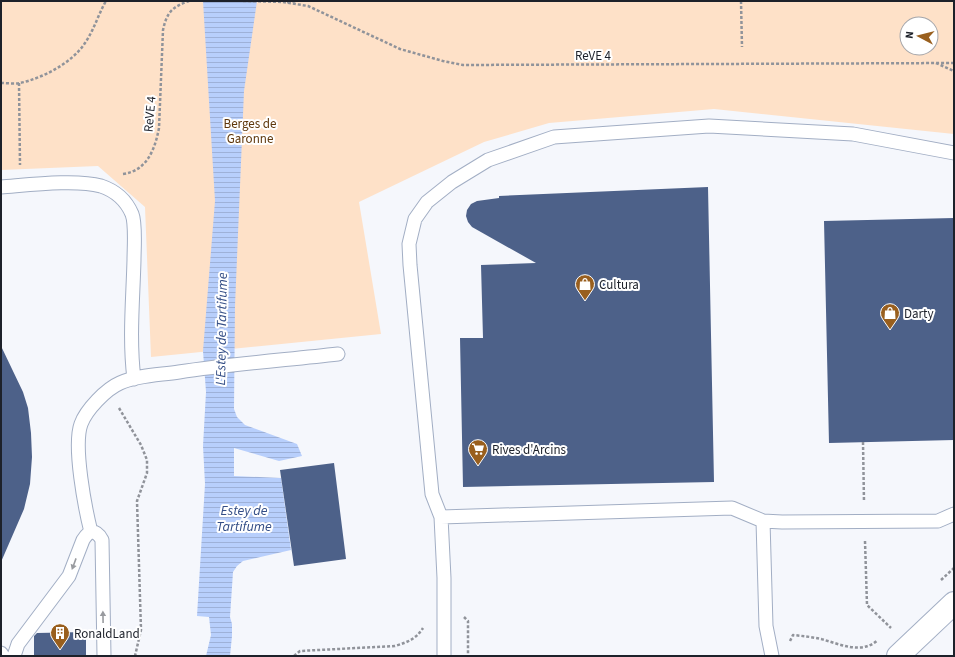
<svg xmlns="http://www.w3.org/2000/svg" width="955" height="657" viewBox="0 0 955 657" font-family="'Source Sans 3',sans-serif">
<defs>
<pattern id="water-rules" width="6" height="5" patternUnits="userSpaceOnUse"><rect width="6" height="5" fill="#b8cffc"/><path d="M0 2.5h6" fill="none" stroke="#9eb1d8"/></pattern>
</defs>
<rect width="100%" height="100%" fill="#f5f7fc"/>
<path fill="#fee1c8" fill-rule="evenodd" d="M1 1H954V134L714 109 549 123 484 142 359 202 381 334 151 357 145 207 98 166 1 170ZM907 24H931V48H907Z"/>
<path fill="url(#water-rules)" d="M203 1H257L244 91 235 306 234 409 237 417 245 425 297 444 302 456 279 461 234 448V476L281 478 291 550 243 561 237 566 233 572 230 617 232 624V636L230 656H206L211 635 209 617 197 616 205 484 203 446 206 392 203 351 215 201Z"/>
<path fill="#4d6189" d="M708 187 714 482 463 487 460 338H483L481 265 536 263 472 227 468 222 466 216 467 210 471 204 477 201 499 198V196Z
M954 218V440L829 443 824 221Z
M1 346 23 392 28 408 31 433 32 457 30 484 24 509 1 562Z
M334 463 346 559 294 566 280 470Z
M86 632V656H34V636L37 633Z"/>
<g fill="none" stroke-linecap="round" stroke-linejoin="round">
<defs>
<path id="lane" d="M954 153 853 134 709 126 554 137 488 160 452 182 427 202 415 219 409 244 410 265 432 494 441 517 732 508 763 521 782 522 938 521 954 514
M1 187C28 185 76 179 101 186 116 191 126 200 132 214 136 224 134 248 134 260 133 299 129 339 134 379
M441 517 444 578V656
M763 521 766 626 772 656
M91 532C85 508 73 446 81 424 86 410 106 389 120 383 138 375 160 375 179 372 232 364 285 360 338 354
M1 653 3 656
M14 656 18 644 69 576 83 540C89 530 96 529 102 540L104 656"/>
<path id="street" d="M898 656 954 603"/>
</defs>
<use href="#lane" stroke="#a2aec4" stroke-width="15"/>
<use href="#street" stroke="#a2aec4" stroke-width="24"/>
<path stroke="#90939a" stroke-width="2.5" stroke-dasharray="3 2" stroke-linecap="butt" d="M243 1 283 2 308 6 400 49 443 61 463 65 954 63
M741 1 742 47
M287 2 295 1
M936 63 954 71
M1 83C7 83 14 84 20 83 43 78 72 63 85 43 94 30 98 15 106 1
M19 83 20 165
M123 174C147 171 155 149 159 128L163 30C167 12 172 7 189 1
M119 408 141 445 147 460V473L137 501 141 630 135 656
M863 442 864 502
M865 541 867 605 891 628
M941 580 954 568
M464 617 468 621V656
M790 641 793 635C803 636 812 637 821 639 840 644 861 655 878 640
M294 656 300 651 395 646C408 642 416 639 423 628"/>
<use href="#lane" stroke="#fff" stroke-width="13"/>
<use href="#street" stroke="#fff" stroke-width="22"/>
</g>
<defs><path id="oneway-solid" d="M-6-.8H1V-3.2L6.5 0L1 3.2V.8H-6Z"/></defs>
<g fill="#999b9f">
<use href="#oneway-solid" transform="translate(74 564) rotate(110)"/>
<use href="#oneway-solid" transform="translate(103 617) rotate(-91)"/>
</g>
<defs>
<symbol id="shop-pin" viewBox="-11 -11 22 30"><path d="M0 17L-7.5 6A9.5 9.5 0 1 1 7.5 6Z" fill="#995f1e" stroke="#fff"/><path d="M-5-2.5h2.3a2.7 3.5 0 0 1 5.4 0H5L5.5 6h-11ZM-1.5-2.5h3a1.5 2.3 0 0 0-3 0Z" fill="#fff"/></symbol>
<symbol id="supermarket-pin" viewBox="-11 -11 22 30"><path d="M0 17L-7.5 6A9.5 9.5 0 1 1 7.5 6Z" fill="#995f1e" stroke="#fff"/><path d="M-6-5.5h2.5l.6 2H6L4.5 2H-2.5L-4.4-4H-6ZM-1.5 3.2a1.3 1.3 0 1 0 .1 0ZM3 3.2a1.3 1.3 0 1 0 .1 0Z" fill="#fff"/></symbol>
<symbol id="building-pin" viewBox="-11 -11 22 30"><path d="M0 17L-7.5 6A9.5 9.5 0 1 1 7.5 6Z" fill="#995f1e" stroke="#fff"/><path d="M-4-6H4V6H1V3H-1V6H-4ZM-2.5-4.3h1.7v1.8h-1.7ZM.8-4.3h1.7v1.8H.8ZM-2.5-1h1.7V.8h-1.7ZM.8-1h1.7V.8H.8Z" fill="#fff"/></symbol>
</defs>
<g fill-rule="evenodd">
<use href="#shop-pin" x="574" y="273" width="22" height="30"/>
<use href="#shop-pin" x="879" y="302" width="22" height="30"/>
<use href="#supermarket-pin" x="467" y="438" width="22" height="30"/>
<use href="#building-pin" x="49" y="622" width="22" height="30"/>
</g>
<g text-anchor="middle" stroke-width="4" stroke-linejoin="round" paint-order="stroke">
<g font-size="13" fill="#1d212a" stroke="#fff">
<text x="593" y="60">ReVE 4</text>
<text transform="translate(149 114) rotate(-85)" y="5">ReVE 4</text>
</g>
<g font-size="13" fill="#5f380c" stroke="#fff">
<text x="250" y="128">Berges de<tspan x="250" dy="15">Garonne</tspan></text>
</g>
<g font-size="13" fill="#1d212a" stroke="#fff" text-anchor="start">
<text x="599" y="289">Cultura</text>
<text x="904" y="318">Darty</text>
<text x="492" y="454">Rives d'Arcins</text>
<text x="74" y="638">RonaldLand</text>
</g>
<g font-size="14" font-style="italic" fill="#344e86" stroke="#fff">
<text transform="translate(221 329) rotate(-89)" y="5">L'Estey de Tartifume</text>
<text x="244" y="515">Estey de<tspan x="244" dy="16">Tartifume</tspan></text>
</g>
</g>
<rect width="955" height="657" fill="none" stroke="#1d212a" stroke-width="4"/>
<g transform="translate(919 36) rotate(277)"><circle r="19" fill="#ffffff" stroke="#a5a6aa"/>
<path d="M0-3L7 15L0 10L-7 15Z" fill="#995f1e"/>
<text y="-6" font-size="11" font-weight="bold" text-anchor="middle" fill="#1d212a">N</text>
</g>
</svg>
